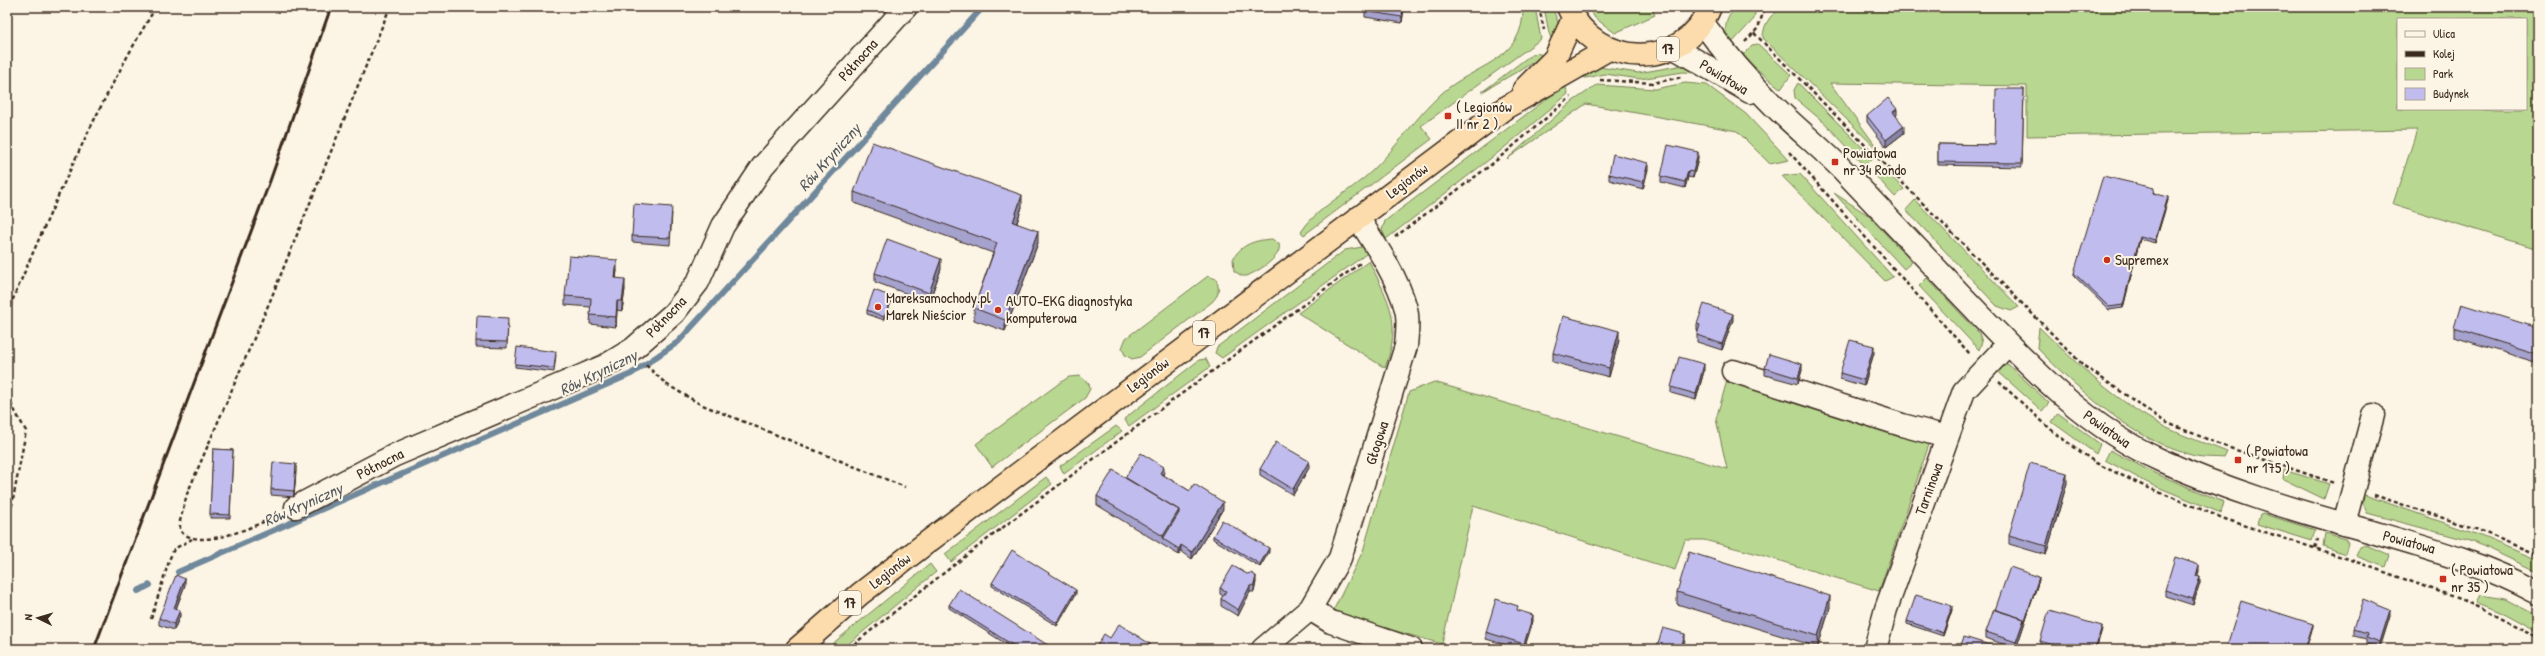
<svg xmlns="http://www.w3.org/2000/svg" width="2545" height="656" viewBox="0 0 2545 656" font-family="'Patrick Hand',sans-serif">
<rect width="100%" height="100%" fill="#fcf5e5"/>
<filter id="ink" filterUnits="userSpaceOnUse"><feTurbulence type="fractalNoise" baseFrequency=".025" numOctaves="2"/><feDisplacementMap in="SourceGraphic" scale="8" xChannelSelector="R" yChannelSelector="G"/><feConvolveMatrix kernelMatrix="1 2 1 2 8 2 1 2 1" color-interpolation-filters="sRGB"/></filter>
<g filter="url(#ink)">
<path fill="#b8d790" stroke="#7a8057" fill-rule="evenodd" d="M1523 7H1535L1541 39 1421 126 1432 139 1304 235 1301 232C1318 206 1349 193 1372 171 1397 147 1415 118 1441 94 1472 65 1525 62 1523 7Z
M1544 7H1552L1558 22 1554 45 1549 33Z
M1588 7H1651L1655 15 1615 33 1595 18Z
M1756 7 1754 19 1730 45C1723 31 1724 18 1737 7Z
M1787 7H2538V249L2393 204 2417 130 2027 136V86L1830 83 1881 153 1763 38C1763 23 1773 10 1787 7ZM2398 19H2526V109H2398Z
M1758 44 1791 75 1781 89 1741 56 1752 45Z
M1537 53 1542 55 1539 59 1482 92 1528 57Z
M1684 65 1705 74 1683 72 1640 79 1605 74 1586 78 1577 76 1599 67 1638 73Z
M1685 83 1707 85 1746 114 1789 160 1770 164 1737 131 1586 104 1507 159 1573 101 1597 85 1655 89Z
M1798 83 1873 158 1864 165 1827 125 1795 98 1794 90Z
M1565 85 1568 94 1499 152 1386 239 1382 230 1385 221Z
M1883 169 1904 189 1895 197 1875 175Z
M1800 174 1893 277 1885 281 1782 176Z
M1834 193 1868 215 1912 262 1904 269Z
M1915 200 2019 307 2011 311 1997 306 1906 210Z
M1272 239 1279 244C1283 257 1258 271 1247 276H1242L1234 271 1233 259C1241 244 1256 240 1272 239Z
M1362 247 1369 252 1222 358 1215 353 1217 347 1345 250Z
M1369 261C1390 304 1402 321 1385 368L1298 313Z
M1208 276 1216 279C1220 289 1219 295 1212 302L1140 357 1132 359 1125 355 1122 348 1126 338Z
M1927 278 1979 333 1982 342 1979 350 1919 286Z
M2039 327C2078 365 2118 403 2167 428 2186 437 2207 444 2227 452L2224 458C2213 457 2199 458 2188 454 2132 439 2077 388 2037 348Z
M1206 359 1210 367 1129 426 1124 419 1199 360Z
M1732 363 1934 430 1879 591 1754 553 1704 540H1685L1675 570 1473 506 1442 644 1332 613 1363 551 1409 392 1434 382 1727 469 1716 419Z
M2002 363 2009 365 2049 403 2042 411 1993 367Z
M1080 376 1089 384 1090 389 1085 398 992 467 976 444 1061 382 1069 377Z
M2058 413 2100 444 2096 454 2052 422Z
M1116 426 1122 431 1064 474 1060 466Z
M2110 450 2152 472 2224 502 2221 513 2148 483 2105 460Z
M2284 470 2329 484 2324 499 2283 479Z
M1046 477 1052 484 951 562 945 554Z
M2362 494 2476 534 2538 560V572L2474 542 2367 513 2363 503Z
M2264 514 2315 530 2312 541 2257 524 2260 515Z
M2325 533 2346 539 2348 543 2345 554 2323 546Z
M2366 545 2389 555 2385 567 2356 556 2360 547Z
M930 564 936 572 842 649H826Z
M2480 595 2505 599 2538 616V632L2505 614 2476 602Z"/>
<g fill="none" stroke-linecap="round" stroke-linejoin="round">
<path stroke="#6f889b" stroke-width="6" d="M178 572 631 374 678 342 983 7
M138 591 150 585"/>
<defs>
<path id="minor" d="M1702 22C1724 52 1747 79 1773 105 1795 127 1820 147 1842 169 1883 212 1923 255 1964 298 2022 358 2082 425 2160 460 2224 489 2293 510 2362 529 2423 547 2481 562 2538 593
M1673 47 1750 92
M1733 371 1902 425 1947 437
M296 507 395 455 605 366 633 349 674 313 698 282 723 226 763 166 906 7
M2344 524 2373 415
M1310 609 1331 622 1411 649
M1263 649 1310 609 1340 558 1406 346C1407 334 1409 320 1406 309 1398 278 1375 244 1358 218
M1875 649 1886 609 1964 391 2008 344"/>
<path id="highway" d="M1568 7C1596 69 1684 72 1710 7
M1524 89 1555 58 1574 17
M797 649 860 594 925 544 1505 108 1609 49"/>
</defs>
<use href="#minor" stroke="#3b2a1e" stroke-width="25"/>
<use href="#highway" stroke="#3b2a1e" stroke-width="25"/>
<path stroke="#3b2a1e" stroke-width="2.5" stroke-dasharray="4 3" stroke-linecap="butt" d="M1539 7 1544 30
M1754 33 2084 366 2165 422 2224 446 2334 483
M1745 42 1758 28 1765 7
M1600 80 1653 83 1682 77
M1789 152 1970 354
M1395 237 1492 164 1571 97
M7 313C52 208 97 104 156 7
M646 365 666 384 700 404 905 487
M1999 382 2056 434 2096 463 2144 486 2225 519 2348 559 2463 600 2538 637
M7 397 26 431 7 531
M2374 495 2476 529 2538 555
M277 516C254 526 201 552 180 531V521L187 494 270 301 390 7
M2315 548 2318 539
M151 619 170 558 174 549 192 539
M848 649C1015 514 1189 388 1362 262"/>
<use href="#minor" stroke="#fcf5e5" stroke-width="22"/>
<use href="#highway" stroke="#fcdcac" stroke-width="22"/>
<path stroke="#3b2a1e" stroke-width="3" d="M94 649 270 181 331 7"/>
</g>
<path fill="#a5a2cd" stroke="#3b2a1e" d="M691 7H710V8Z
M1365 7H1404L1402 23 1365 17Z
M2024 89 2022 167 1938 165V144L1995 145Z
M1897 115 1896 116 1904 133 1886 147 1867 122V116Z
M1698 159 1693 178 1688 177 1685 188 1661 182V176Z
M1648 169 1643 189 1609 180V174Z
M854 192 1022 207 1017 223 1038 243 1005 331 974 320V308L993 253 854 203Z
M2154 192V193L2168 200 2155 243 2140 239 2123 308 2109 310 2074 276V273Z
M672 213 670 245 632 242V236Z
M941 269 929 302 875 282V273Z
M617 270 616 279 625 289 622 311 617 310 616 327 590 324 591 307 565 305V296Z
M892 300 884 320 867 314V310Z
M1733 320 1722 350 1697 342V335L1698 331H1697V324Z
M508 324 507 348 476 347V341Z
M2454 328H2538V363L2454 337Z
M1619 340 1609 377 1553 362V353Z
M1874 353 1864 386 1840 379V373Z
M556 355 554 372 515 367V364Z
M1765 368 1802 370 1798 384 1765 375Z
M1704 371 1696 400 1671 393V387Z
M213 449 233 450 230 518H210Z
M1309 468 1293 495 1260 475V469Z
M296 470 294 497 271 495V489Z
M1164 473 1163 475 1190 491 1223 509 1192 559 1181 551 1179 555 1097 505V496L1125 478Z
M2067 483 2046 555 2009 544V535Z
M1213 536 1269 552 1260 567 1213 539Z
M2199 571 2197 576 2200 583 2193 605 2165 596V590Z
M2039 580 2016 649 1986 638V632L1995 610Z
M1256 582 1254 592H1250L1238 616 1221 606V599L1223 596 1220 594V588Z
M992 583 1076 594 1057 626 992 586Z
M185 585 176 609 180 616 174 630 159 625V618Z
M1677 592 1830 607 1818 647 1677 604Z
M949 605 1054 649H1014L949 608Z
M1952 610 1943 636 1907 624V621Z
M2390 616 2380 648 2366 644V639L2354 636V629Z
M1533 621 1524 649H1519L1486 639V632Z
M2102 629 2096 649H2056L2040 644V641Z"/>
<path fill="#8684a7" stroke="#3b2a1e" d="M1403 7H1404L1402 23V17Z
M1897 109V115L1893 119V112Z
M1904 126V133L1886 147V140Z
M1698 152V159L1693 178V172Z
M1648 163V169L1643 189V182Z
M1688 171V177L1685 188V182Z
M1022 195V207L1013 234V222Z
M2168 197V200L2155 243V240Z
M1038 231V243L1005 331V320Z
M2140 236V239L2123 308V305Z
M941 259V269L929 302V293Z
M617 260V270L615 288V278Z
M625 279V289L622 311V301Z
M892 297V300L884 320V317Z
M617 301V310L616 327V317Z
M1733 314V320L1722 350V344Z
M1619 331V340L1609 377V368Z
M1874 346V353L1864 386V380Z
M1704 364V371L1696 400V394Z
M1802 364V370L1798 384V378Z
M1309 461V468L1293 495V489Z
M296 464V470L294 497V491Z
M1164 467V473L1160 480V473Z
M2067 473V483L2046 555V546Z
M1223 502V509L1192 559V552Z
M1179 510V520L1163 539V536Z
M1181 545V551L1179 555V549Z
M1269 548V552L1260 567V564Z
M2199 565V571L2196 582V576Z
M1256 576V582L1254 592V585Z
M2039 577V580L2016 649V642Z
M2200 577V583L2193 605V599Z
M185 579V585L174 614V608Z
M1250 586V592L1238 616V610Z
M1076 590V594L1057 626V623Z
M1830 596V607L1818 647V636Z
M1952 606V610L1943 636V633Z
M180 610V616L174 630V624Z
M2390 610V616L2380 648V642Z
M1533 615V621L1524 649V644Z
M2313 624V627L2306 649H2305Z
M2102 626V629L2096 649H2095Z
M1685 634V641L1683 649H1681Z
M1150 644V649H1147Z"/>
<path fill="#c0bcee" stroke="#3b2a1e" d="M1365 7H1403L1402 17 1365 11Z
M1996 89H2024L2022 163 1938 162V144L1995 145Z
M1888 98 1897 109 1893 112 1904 126 1886 140 1867 116Z
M872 142 1022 195 1013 222 1038 231 1005 320 974 308 997 243 854 192Z
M1668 145 1698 152 1693 172 1688 171 1685 182 1661 176Z
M1613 154 1648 163 1643 182 1609 174Z
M2103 176 2154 188 2153 193 2168 197 2155 240 2140 236 2123 305 2109 307 2074 273Z
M634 204 672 207 670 238 632 236Z
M887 239 941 259 929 293 875 273Z
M569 256 617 260 615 278 625 279 622 301H617L616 317 590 315 591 298 565 296Z
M874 290 892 297 884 317 867 310Z
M1704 304 1733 314 1722 344 1697 335 1700 325 1697 324Z
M2461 304 2538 328V354L2454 328Z
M477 316 508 318 507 342 476 341Z
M1563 316 1619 331 1609 368 1553 353Z
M1850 340 1874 346 1864 380 1840 373Z
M517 347 556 352 554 368 515 364Z
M1769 354 1802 364 1798 378 1765 368Z
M1679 357 1704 364 1696 394 1671 387Z
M1276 442 1309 461 1293 489 1260 469Z
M213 449 233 450 230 515 210 514Z
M1141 453 1164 467 1160 473 1190 491 1194 484 1223 502 1192 552 1181 545 1179 549 1163 539 1179 513V510L1125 478Z
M273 462 296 464 294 491 271 489Z
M2030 463 2067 473 2046 546 2009 535Z
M1113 470 1179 510 1163 536 1097 496Z
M1222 520 1269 548 1260 564 1213 536Z
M1012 550 1076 590 1057 623 992 583Z
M1689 552 1830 596 1818 636 1677 592Z
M2175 557 2199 565 2196 576 2200 577 2193 599 2165 590Z
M1233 566 1247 574 1251 573 1256 576 1254 585 1250 586 1238 610 1221 599 1226 591 1220 588Z
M2010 567 2039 577 2024 623V619L1995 610Z
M176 575 185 579 174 608 180 610 174 624 159 618Z
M959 589 1054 649H1019L949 605Z
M1916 595 1952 606 1943 633 1907 621Z
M1496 599 1518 606 1517 610 1533 615 1524 644 1486 632Z
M2363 599 2390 610 2380 642 2366 637 2367 633 2354 629Z
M2241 601 2313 624 2305 649H2226Z
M1994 609 2024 619 2016 642 1986 632Z
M2049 611 2102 626 2095 649H2067L2040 641Z
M1119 624 1150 644 1147 649H1095L1104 634 1110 638Z
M1663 628 1685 634 1681 649H1656Z
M1964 637 2003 649H1962L1960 647Z"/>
</g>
<g fill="#c8321e" stroke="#fcf5e5" stroke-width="1.5">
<rect x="1444" y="112" width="8" height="8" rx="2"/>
<rect x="1831" y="158" width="8" height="8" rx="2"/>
<circle cx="2107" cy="260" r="4"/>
<circle cx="878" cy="307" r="4"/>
<circle cx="998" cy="310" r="4"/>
<rect x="2234" y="456" width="8" height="8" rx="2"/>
<rect x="2439" y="575" width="8" height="8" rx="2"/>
</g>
<g text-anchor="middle" stroke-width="4" stroke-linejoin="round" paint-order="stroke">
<g fill="#fcf5e5" stroke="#75675a" stroke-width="1">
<rect x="1657" y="37" width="22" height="24" rx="3"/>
<rect x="1193" y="321" width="22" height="24" rx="3"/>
<rect x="839" y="591" width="22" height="24" rx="3"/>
</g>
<g font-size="14" font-weight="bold" fill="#3b2a1e">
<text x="1668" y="54">17</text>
<text x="1204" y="338">17</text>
<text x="850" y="608">17</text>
</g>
<g font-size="15" fill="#3b2a1e" stroke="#fcf5e5">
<text transform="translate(858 60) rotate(-48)" y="5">Północna</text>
<text transform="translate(1724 77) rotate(31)" y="5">Powiatowa</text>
<text transform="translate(1407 181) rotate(-37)" y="5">Legionów</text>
<text transform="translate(666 317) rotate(-46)" y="5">Północna</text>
<text transform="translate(1148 375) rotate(-37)" y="5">Legionów</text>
<text transform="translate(2107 429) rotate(35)" y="5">Powiatowa</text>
<text transform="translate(1377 443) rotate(-72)" y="5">Głogowa</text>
<text transform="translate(380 464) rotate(-27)" y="5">Północna</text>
<text transform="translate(1929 489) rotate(-70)" y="5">Tarninowa</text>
<text transform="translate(2409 542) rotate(15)" y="5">Powiatowa</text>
<text transform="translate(890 571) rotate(-38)" y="5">Legionów</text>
</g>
<g font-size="15" fill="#3b2a1e" stroke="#fcf5e5" text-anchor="start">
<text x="1456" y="112">( Legionów<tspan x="1456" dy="17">II nr 2 )</tspan></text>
<text x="1843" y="158">Powiatowa<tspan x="1843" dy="17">nr 34 Rondo</tspan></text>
<text x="2115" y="265">Supremex</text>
<text x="886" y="303">Mareksamochody.pl<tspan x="886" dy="17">Marek Nieścior</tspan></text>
<text x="1006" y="306">AUTO-EKG diagnostyka<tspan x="1006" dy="17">komputerowa</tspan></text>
<text x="2246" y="456">( Powiatowa<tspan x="2246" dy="17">nr 175 )</tspan></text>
<text x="2451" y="575">( Powiatowa<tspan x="2451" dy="17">nr 35 )</tspan></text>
</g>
<g font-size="16" font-style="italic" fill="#55595d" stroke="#fcf5e5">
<text transform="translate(829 157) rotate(-48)" y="6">Rów Kryniczny</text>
<text transform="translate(598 372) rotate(-26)" y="6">Rów Kryniczny</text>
<text transform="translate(303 504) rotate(-24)" y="6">Rów Kryniczny</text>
</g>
</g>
<rect width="2545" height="656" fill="none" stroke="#fcf5e5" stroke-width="24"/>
<rect x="12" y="12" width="2521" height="632" fill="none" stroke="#3b2a1e" stroke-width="1.5" filter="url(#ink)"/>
<rect x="2397" y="18" width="130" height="92" fill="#fcf5e5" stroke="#afa495"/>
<rect x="2405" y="31" width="20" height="6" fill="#fcf5e5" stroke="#afa495"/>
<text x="2433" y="38" font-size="12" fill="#3b2a1e">Ulica</text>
<rect x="2405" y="51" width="20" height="6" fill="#3b2a1e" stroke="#afa495"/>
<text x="2433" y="58" font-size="12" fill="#3b2a1e">Kolej</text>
<rect x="2405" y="68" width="20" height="12" fill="#b8d790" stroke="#afa495"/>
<text x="2433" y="78" font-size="12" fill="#3b2a1e">Park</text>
<rect x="2405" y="88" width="20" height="12" fill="#c0bcee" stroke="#afa495"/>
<text x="2433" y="98" font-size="12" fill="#3b2a1e">Budynek</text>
<g transform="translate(38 618) rotate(275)" stroke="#fcf5e5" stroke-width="3" paint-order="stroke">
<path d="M0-3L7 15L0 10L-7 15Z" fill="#3b2a1e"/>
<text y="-6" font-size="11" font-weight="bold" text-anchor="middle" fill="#3b2a1e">N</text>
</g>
</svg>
